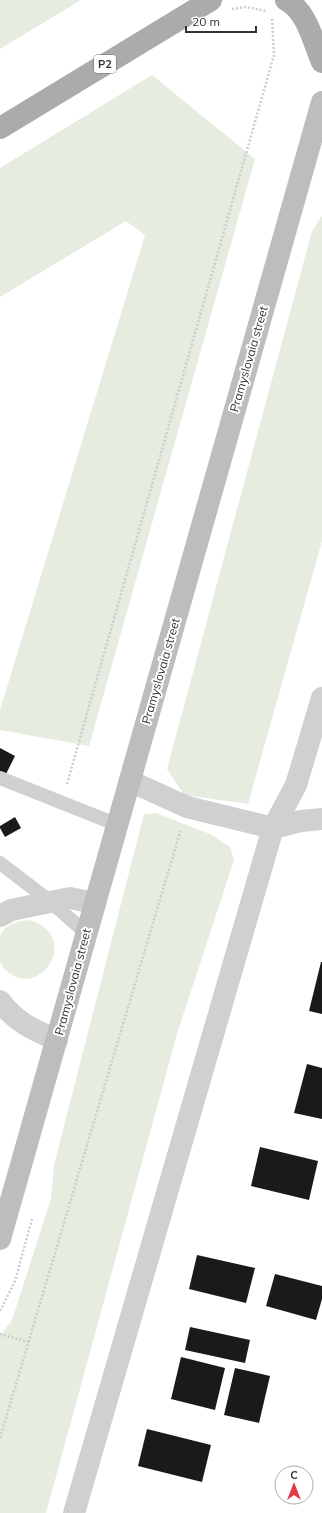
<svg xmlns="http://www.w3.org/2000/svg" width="322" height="1513" viewBox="0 0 322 1513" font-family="Mulish,sans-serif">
<rect width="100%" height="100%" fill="#fff"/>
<path fill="#e6ecdf" d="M0 0H81L0 49Z
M152 75 255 159 89 746 0 730V710L145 235 126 221 0 297V168Z
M322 216V541L248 804 184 795 167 769 312 231Z
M156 813 210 834 230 847 234 860 177 1034 46 1513H0V1336L12 1320 51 1199 54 1165 144 814Z
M29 920C81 935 43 998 9 973 5 970 1 966 0 961 0 953 0 944 0 936 5 924 17 921 29 920Z"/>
<path fill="#1a1a1a" d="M0 748 15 756 6 774 0 771Z
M15 817 21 828 5 837 0 828V826Z
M321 962H322V1014L309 1011Z
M307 1064 322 1068V1119L294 1113Z
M260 1147 318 1161 309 1200 251 1186Z
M197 1255 255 1268 246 1303 189 1289Z
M275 1274 322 1286V1299L316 1320 266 1306Z
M190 1327 250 1340 245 1363 185 1350Z
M181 1357 225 1368 215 1410 171 1399Z
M235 1368 270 1376 259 1423 224 1415Z
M147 1429 211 1445 202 1482 138 1466Z"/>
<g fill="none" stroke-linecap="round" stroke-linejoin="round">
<path stroke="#cdcdcd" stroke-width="2.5" stroke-dasharray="2 2" stroke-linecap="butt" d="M232 9 245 7 267 11
M67 784 274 55 272 18
M0 1311 15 1281 32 1219
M0 1334 28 1342
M0 1438 181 829"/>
<path stroke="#d0d0d0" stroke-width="14" d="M0 778 118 825
M0 863 51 902 86 933"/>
<path stroke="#d0d0d0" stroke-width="22" d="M130 781 187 807 273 828 301 821 322 819
M0 916 11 910 70 898 94 903
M0 1001C15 1022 34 1030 57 1040
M74 1513 273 828 296 785 322 698"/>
<path stroke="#bdbdbd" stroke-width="22" d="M0 1239 322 102"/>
<path stroke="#ababab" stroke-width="22" d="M286 0C307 11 313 41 322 62
M0 128 211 0"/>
</g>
<g text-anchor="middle" stroke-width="4" stroke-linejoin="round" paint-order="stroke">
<rect fill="#fff" stroke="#707070" stroke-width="1" x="94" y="55" width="22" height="18" rx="3"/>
<g font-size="11" font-weight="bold" fill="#333">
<text x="105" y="68">Р2</text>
</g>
<g font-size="12" fill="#333" stroke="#fff">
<text transform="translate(249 359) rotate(-74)" y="4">Pramyslovaia street</text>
<text transform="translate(161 671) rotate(-74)" y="4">Pramyslovaia street</text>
<text transform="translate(73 982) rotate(-75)" y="4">Pramyslovaia street</text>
</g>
</g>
<g transform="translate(294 1485)"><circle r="19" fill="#ffffff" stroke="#adadad"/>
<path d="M0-3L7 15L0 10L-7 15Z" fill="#e63946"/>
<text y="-6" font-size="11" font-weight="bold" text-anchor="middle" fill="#333333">С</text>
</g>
<path d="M186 26v6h70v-6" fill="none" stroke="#333333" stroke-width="2"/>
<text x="192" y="26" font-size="12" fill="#333333" stroke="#ffffff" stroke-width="3" paint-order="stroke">20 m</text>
</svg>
